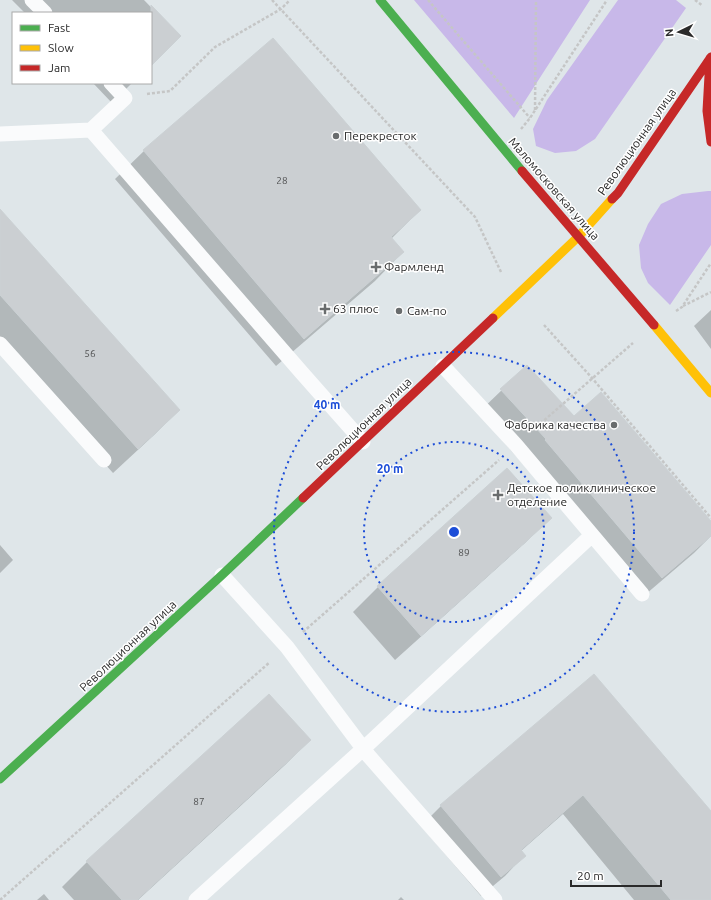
<svg xmlns="http://www.w3.org/2000/svg" width="711" height="900" viewBox="0 0 711 900" font-family="Ubuntu,sans-serif">
<rect width="100%" height="100%" fill="#dfe6e9"/>
<path fill="#c8b8e9" d="M414 0H590L514 118Z
M618 0H676L686 8 595 139 576 151 555 153 536 146 533 129 547 100Z
M708 191H711V245L670 305 648 283 641 268 639 245 648 224 661 204 682 194Z"/>
<path fill="#0003" d="M12 0H144L179 36 151 65V13H25Z
M93 83H132L112 103Z
M144 151 420 210 391 239 403 252 375 281 276 366 115 179Z
M0 211 179 410 154 435 113 473 0 347Z
M711 310V349L694 326Z
M527 366 574 417 711 522V536L694 553 639 600 523 464 478 413Z
M507 470 550 518 525 543 395 660 353 612 378 587Z
M0 545 13 560 0 573Z
M594 676 711 813V900H634L563 814 521 851 524 856 505 876 481 896 421 826 441 806Z
M310 740 285 765 138 900H74L62 887 87 862Z
M44 894 49 900H37Z
M401 897 404 900H398Z"/>
<path fill="#cbcfd2" stroke="#cbd1d4" d="M151 5 181 36 151 66Z
M273 38 421 210 391 237 404 252 304 339 143 150Z
M0 209 180 410 138 449 0 295Z
M527 365 574 416 601 392 711 521V536L662 578 545 440 546 439 500 389Z
M507 468 552 518 421 636 377 586Z
M594 674 711 811V900H671L583 795 521 850 526 856 501 877 440 805Z
M269 694 311 740 137 900H122L86 861Z"/>
<g fill="none" stroke-linecap="round" stroke-linejoin="round">
<path stroke="#c5c6c6" stroke-width="2.5" stroke-dasharray="3 2" stroke-linecap="butt" d="M272 0 475 217 501 272
M428 0 530 118
M695 0 703 6
M147 94 170 91 215 47 281 9 290 0
M535 110 536 0
M521 129 530 118 607 0
M683 306 711 292
M676 311 682 307 711 263
M544 325 592 378 711 518
M533 430 633 343
M303 632 499 460
M0 900 270 662"/>
<path stroke="#fafbfc" stroke-width="15" d="M32 0 45 13
M91 130 125 98 111 83
M0 134 91 130 302 373 363 442
M0 344 104 460
M443 366 516 445 642 594
M222 575 287 647 368 755 495 900
M196 900 363 749 592 535"/>
<path stroke="#4caf50" stroke-width="9" d="M380 0 522 171
M0 779 222 575 303 498"/>
<path stroke="#ffc107" stroke-width="9" d="M493 318 579 236 612 199
M654 325 711 393"/>
<path stroke="#c62828" stroke-width="9" d="M710 58 707 111 711 142
M522 171 654 325
M612 199 618 193 711 57
M303 498 493 318"/>
</g>
<g fill="none" stroke="#1d4ed8" stroke-width="2" stroke-dasharray="2 4">
<circle cx="454" cy="532" r="90"/>
<circle cx="454" cy="532" r="180"/>
</g>
<g fill="#696c6d" stroke="#fff" stroke-width="1.5">
<circle cx="336" cy="136" r="4"/>
<path d="M374 261h4v4h4v4h-4v4h-4v-4h-4v-4h4z"/>
<path d="M323 303h4v4h4v4h-4v4h-4v-4h-4v-4h4z"/>
<circle cx="399" cy="311" r="4"/>
<circle cx="614" cy="425" r="4"/>
<path d="M496 489h4v4h4v4h-4v4h-4v-4h-4v-4h4z"/>
</g>
<g text-anchor="middle" stroke-width="3" stroke-linejoin="round" paint-order="stroke">
<g font-size="10" fill="#535455">
<text x="282" y="184">28</text>
<text x="90" y="357">56</text>
<text x="464" y="556">89</text>
<text x="199" y="805">87</text>
</g>
<g font-size="12" fill="#2a2a2a" stroke="#fff" text-anchor="start">
<text x="344" y="140">Перекресток</text>
<text x="384" y="271">Фармленд</text>
<text x="333" y="313">63 плюс</text>
<text x="407" y="315">Сам-по</text>
<text x="606" y="429" text-anchor="end">Фабрика качества</text>
<text x="507" y="492">Детское поликлиническое<tspan x="507" dy="14">отделение</tspan></text>
</g>
<g font-size="12" fill="#2a2a2a" stroke="#fff">
<text transform="translate(637 142) rotate(-55)" y="4">Революционная улица</text>
<text transform="translate(554 189) rotate(49)" y="4">Маломосковская улица</text>
<text transform="translate(364 424) rotate(-44)" y="4">Революционная улица</text>
<text transform="translate(128 646) rotate(-43)" y="4">Революционная улица</text>
</g>
</g>
<circle cx="454" cy="532" r="6" fill="#1d4ed8" stroke="#fff" stroke-width="2"/>
<g font-size="12" text-anchor="middle" font-weight="bold" fill="#1d4ed8" stroke="#fff" stroke-width="3" stroke-linejoin="round" paint-order="stroke">
<text x="327" y="409">40 m</text>
<text x="390" y="473">20 m</text>
</g>
<rect x="12" y="12" width="140" height="72" fill="#ffffff" stroke="#aaaaaa"/>
<rect x="20" y="25" width="20" height="6" fill="#4caf50" stroke="#aaaaaa"/>
<text x="48" y="32" font-size="12" fill="#2a2a2a">Fast</text>
<rect x="20" y="45" width="20" height="6" fill="#ffc107" stroke="#aaaaaa"/>
<text x="48" y="52" font-size="12" fill="#2a2a2a">Slow</text>
<rect x="20" y="65" width="20" height="6" fill="#c62828" stroke="#aaaaaa"/>
<text x="48" y="72" font-size="12" fill="#2a2a2a">Jam</text>
<g transform="translate(679 32) rotate(265)" stroke="#ffffff" stroke-width="3" paint-order="stroke">
<path d="M0-3L7 15L0 10L-7 15Z" fill="#2a2a2a"/>
<text y="-6" font-size="11" font-weight="bold" text-anchor="middle" fill="#2a2a2a">N</text>
</g>
<path d="M571 880v6h90v-6" fill="none" stroke="#2a2a2a" stroke-width="2"/>
<text x="577" y="880" font-size="12" fill="#2a2a2a" stroke="#ffffff" stroke-width="3" paint-order="stroke">20 m</text>
</svg>
